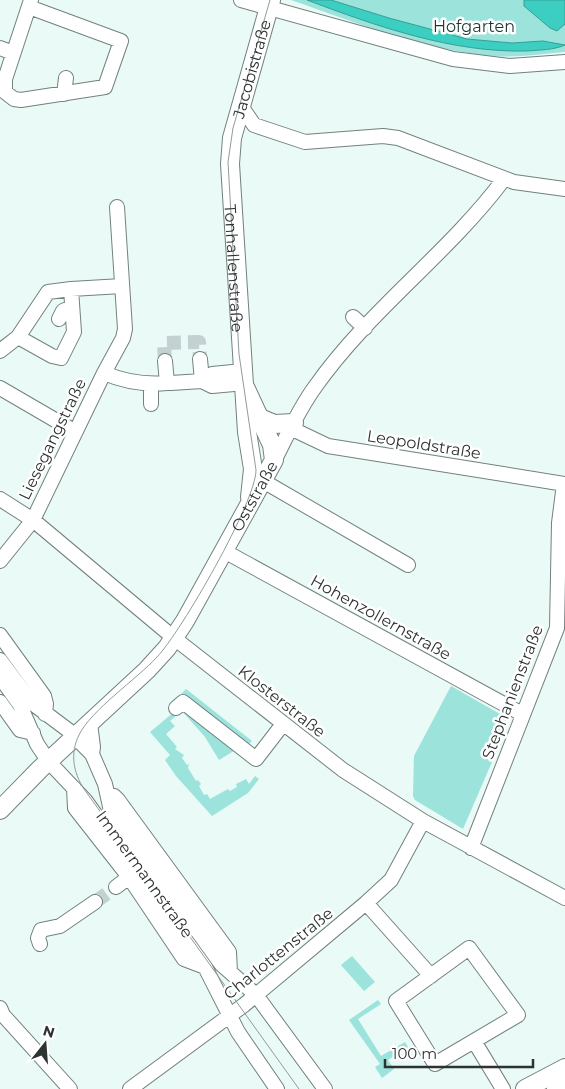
<svg xmlns="http://www.w3.org/2000/svg" width="565" height="1089" viewBox="0 0 565 1089" font-family="Montserrat,sans-serif">
<rect width="100%" height="100%" fill="#e9faf7"/>
<path fill="#9be3db" d="M291 0H565V52C541 54 517 58 493 56 423 50 357 23 291 0Z
M451 686 507 718 501 741 463 829 415 800 413 796 414 756Z
M186 689 252 741 247 746 181 694Z
M184 710 237 749 219 760 205 737 182 711Z
M174 712 177 715 170 721 175 726 166 734 177 747 175 749 184 755 182 758 187 765 189 764 188 768 196 781 198 780 201 784 199 786 204 795 207 794 210 799 228 789 230 791 237 787 236 784 246 779 249 784 255 776 259 779 248 793 212 816 176 776 165 760 170 755 150 732Z
M352 956 375 982 364 991 341 965Z
M378 1000 381 1004 358 1019 381 1056 405 1042 408 1047 388 1060 394 1069 382 1078 375 1067 380 1064 349 1020Z"/>
<path fill="#3bcec1" stroke="#37a096" d="M307 0H331L389 18 467 39 512 43 543 41 565 45C554 50 539 50 527 51 452 53 376 26 307 0Z
M524 0H565V24L557 31 550 28 524 6Z"/>
<g fill="none" stroke-linecap="round" stroke-linejoin="round">
<path stroke="#c3d2d0" stroke-width="14" stroke-dasharray="14 7" stroke-linecap="butt" d="M165 361 164 343 199 342 200 359
M95 902 116 887"/>
<defs>
<path id="minor" d="M241 0 453 59 510 66 565 62
M29 7 121 41 105 87 21 100 14 99 5 92V79L31 0
M0 48 13 53
M64 94 66 78
M241 106 254 125 305 142 383 136 398 138 514 182 565 189
M353 317 365 328
M59 319 63 311 72 307
M18 337 48 292 71 289
M0 351 18 337 52 356 61 358 74 332 71 289 122 286
M200 359 202 381
M104 373 123 338 125 329 117 207
M202 381 212 386 245 383
M171 383 202 381 212 374 243 371
M151 385V404
M0 388 74 431
M284 425 328 446 565 484
M273 463C286 438 298 410 315 387 369 310 448 254 504 179
M263 481 408 565
M0 499 33 520 174 638 343 770 423 821 565 898
M224 551 522 714
M0 561 33 520 104 373C125 382 144 385 167 383L165 361
M0 635 44 696 46 704 45 714
M0 660 32 703 68 730 92 754 105 784 111 811 221 964 256 995 325 1089
M0 677 20 705 37 744 49 762 85 800 205 967 238 1032 277 1089
M0 702 20 730 33 733
M176 708 183 702 256 759 283 724
M90 723 93 747 92 754
M74 788 75 808 129 877 184 959 205 967
M108 795 114 796 118 800 229 952 230 972
M471 848 557 628 559 523 564 484
M116 887 129 877
M366 903 431 976
M40 944 38 938 41 930 60 926 95 902
M469 948 518 1015 435 1064 396 1001Z
M0 1008 3 1015 70 1089
M474 1041 503 1089
M130 1089 244 1005 366 903 391 880 423 821"/>
<g id="major">
<path d="M260 418 274 424 294 423"/>
<path id="s1" d="M250 497 253 469 247 432 230 164 232 138 271 0"/>
<path id="s2" d="M0 810 40 769 147 670 167 648 185 621 274 460 272 445 245 387"/>
<path d="M525 1089 565 1068"/>
<path d="M556 1089 565 1084"/>
</g>
</defs>
<use href="#minor" stroke="#72817f" stroke-width="16"/>
<use href="#major" stroke="#72817f" stroke-width="20"/>
<use href="#minor" stroke="#fff" stroke-width="14"/>
<use href="#major" stroke="#fff" stroke-width="18"/>
<path stroke="#909c9a" stroke-width="1" id="s3" d="M270 0 233 128 228 162 239 354 256 470C256 502 181 632 157 657 137 679 91 710 79 735 70 753 73 772 84 789L299 1089"/>
</g>
<g text-anchor="middle" stroke-width="5" stroke-linejoin="round" paint-order="stroke">
<g font-size="16" fill="#1f3734" stroke="#fff">
<text x="474" y="32">Hofgarten</text>
</g>
<g font-size="16" fill="#2d3332" stroke="#fff">
<text dy="6" stroke="none"><textPath href="#s1" startOffset="432">Jacobistraße</textPath></text>
<text dy="6" stroke="none"><textPath href="#s3" startOffset="274">Tonhallenstraße</textPath></text>
<text transform="translate(52 439) rotate(-64)" y="6">Liesegangstraße</text>
<text transform="translate(424 444) rotate(9)" y="6">Leopoldstraße</text>
<text dy="6" stroke="none"><textPath href="#s2" startOffset="408">Oststraße</textPath></text>
<text transform="translate(381 617) rotate(29)" y="6">Hohenzollernstraße</text>
<text transform="translate(512 692) rotate(-69)" y="6">Stephanienstraße</text>
<text transform="translate(282 701) rotate(38)" y="6">Klosterstraße</text>
<text transform="translate(145 874) rotate(54)" y="6">Immermannstraße</text>
<text transform="translate(278 953) rotate(-39)" y="6">Charlottenstraße</text>
</g>
</g>
<g transform="translate(45 1044) rotate(17)" stroke="#ffffff" stroke-width="4" paint-order="stroke">
<path d="M0-4L9 19L0 12L-9 19Z" fill="#2d3332"/>
<text y="-8" font-size="14" font-weight="bold" text-anchor="middle" fill="#2d3332">N</text>
</g>
<path d="M385 1059v8h148v-8" fill="none" stroke="#2d3332" stroke-width="2.5"/>
<text x="392" y="1059" font-size="15" fill="#2d3332" stroke="#ffffff" stroke-width="4" paint-order="stroke">100 m</text>
</svg>
